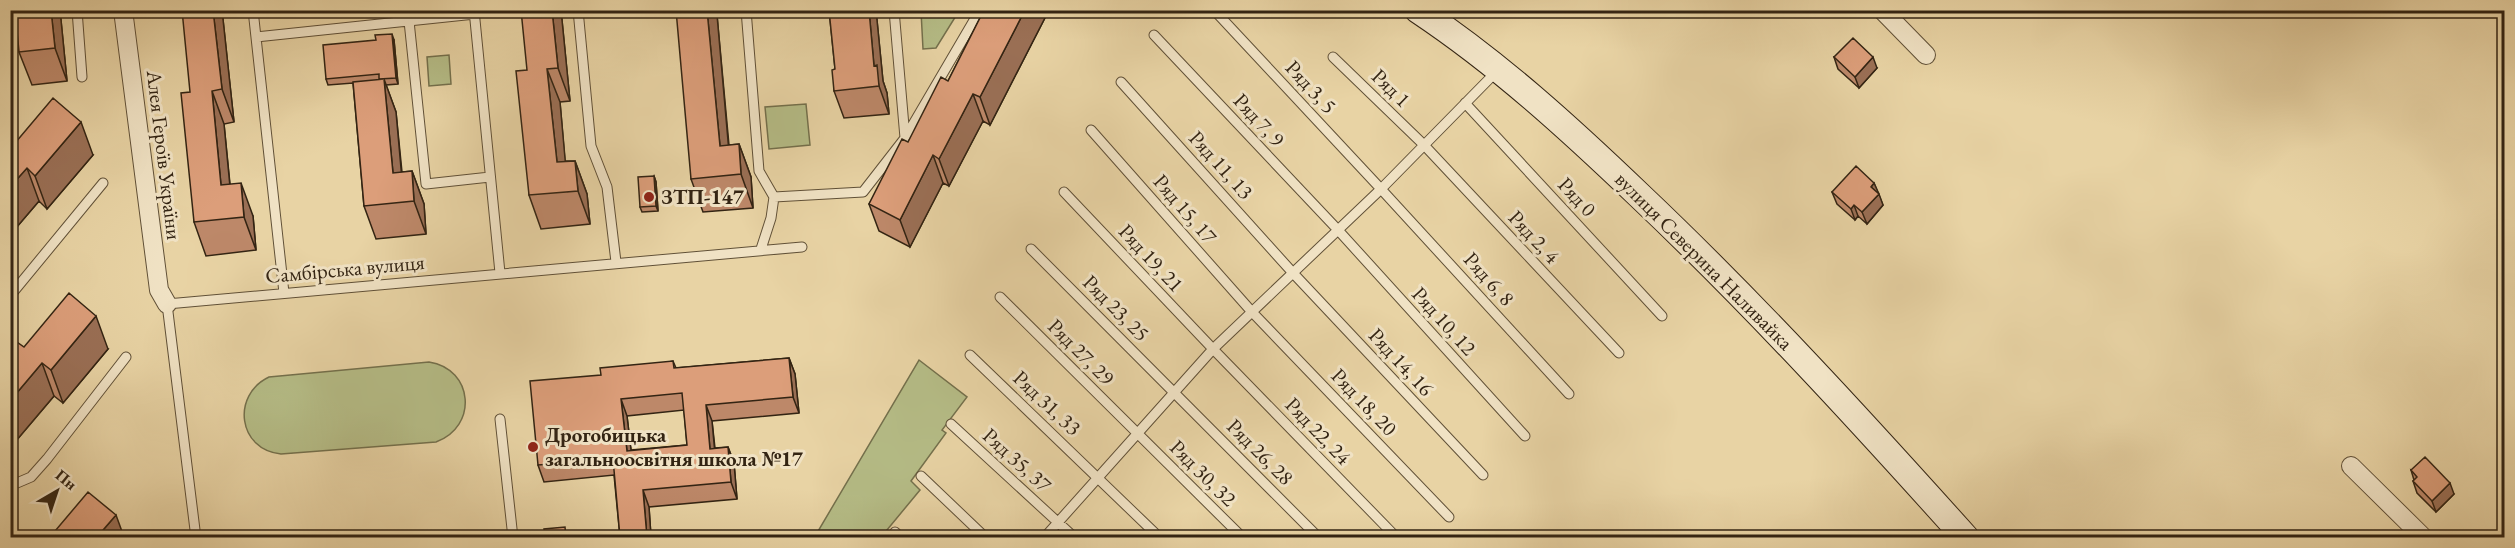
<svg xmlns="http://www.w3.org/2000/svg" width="2515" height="548" viewBox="0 0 2515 548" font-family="'EB Garamond',serif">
<rect width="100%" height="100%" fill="#e8d3a4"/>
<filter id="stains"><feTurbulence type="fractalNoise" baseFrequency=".00333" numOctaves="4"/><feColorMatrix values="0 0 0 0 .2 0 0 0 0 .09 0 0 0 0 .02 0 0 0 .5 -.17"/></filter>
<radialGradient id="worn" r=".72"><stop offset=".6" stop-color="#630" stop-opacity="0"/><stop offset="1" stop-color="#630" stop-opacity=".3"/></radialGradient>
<path fill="#b5bc86" stroke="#74704c" stroke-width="1.5" d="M921 11H959L936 48 923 49Z
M449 55 451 84 429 86 427 57Z
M806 104 810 145 769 149 765 107Z
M919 360 967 397 942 430 946 433 911 481 920 490 882 536 883 537 814 538Z
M429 362C474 369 478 427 436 442L281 454C238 450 231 395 269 377Z"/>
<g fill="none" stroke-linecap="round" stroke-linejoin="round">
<defs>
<path id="lane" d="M77 10 82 77
M253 10 284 293
M474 10 500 273
M578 10 591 146 607 187 616 262
M746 10 759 171 774 197 771 218 761 249
M894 10 905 138
M1214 10 1381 189 1569 394
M409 21 426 184 490 177
M1154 35 1338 230 1525 436
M256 37 475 14
M1333 57 1424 145 1619 353
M1121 82 1293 273 1483 475
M1465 103 1662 316
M1091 130 1252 312 1449 517
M1064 192 1213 349 1397 538
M774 197 863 192 905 138 980 10
M1031 249 1319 538
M10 296 103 183
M1000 297 1243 538
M970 355 1160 538
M500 419 513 538
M951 424 1075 538
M921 476 986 538
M10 486 31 477 47 459 126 357
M895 532 901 538
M196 538 167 304 802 247
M1044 538 1213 349 1381 189 1498 70"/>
<path id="street" d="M123 10 159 290 167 304
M1882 10 1926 55
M2351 466 2424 538"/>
<path id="secondary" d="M1418 10C1499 64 1570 129 1640 196 1754 304 1861 421 1966 538"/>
</defs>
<use href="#lane" stroke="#605037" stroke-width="11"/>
<use href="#street" stroke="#605037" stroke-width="20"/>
<use href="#secondary" stroke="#332413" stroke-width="28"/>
<use href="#lane" stroke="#f0e2c4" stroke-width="9"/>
<use href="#street" stroke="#f0e2c4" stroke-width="18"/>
<use href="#secondary" stroke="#f0e2c4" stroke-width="26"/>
</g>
<path fill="#bd8869" stroke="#332413" stroke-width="1.5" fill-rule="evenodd" d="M15 10H60L67 81 32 85 19 52Z
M222 10 234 122 224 124 230 184 253 216 256 250 206 256 194 222Z
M561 10 570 101 560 102 565 161H575L587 194 590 224 541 229 529 195 527 70Z
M829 10H876L883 81 887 93 889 114 844 118 834 91 835 69Z
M984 10H1049L990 125 983 121 949 186 943 183 910 247 879 231 869 204 908 142 948 81Z
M717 15 729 145 739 144 751 177 753 208 703 212 691 179Z
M394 40 398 84 386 85 396 112 402 172 412 171 424 204 426 234 376 239 364 206 353 83 328 85 326 79Z
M1834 57 1877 68 1859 88 1838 69Z
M10 149 93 155 47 209 39 201 10 235Z
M654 176 656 182 658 211 642 212 640 207Z
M1874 183 1883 205 1867 224 1858 216 1855 220 1837 204 1832 192Z
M10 344 24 347 108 349 63 403 54 396 10 448Z
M789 358 795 374 799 413 712 421 715 448 728 447 734 463 737 499 649 507 651 536 664 535V537H620L614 475 544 482 538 465 601 375 673 361 676 368ZM684 410 687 445 631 450 627 416Z
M2411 470 2454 494 2436 512 2417 493 2413 481 2414 480Z"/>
<path fill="#9a6f55" stroke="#332413" stroke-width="1.5" d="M10 10H12L13 21 10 15Z
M51 10H60L67 81 55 48Z
M213 10H222L234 122 222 89Z
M552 10H561L570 101 558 68Z
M707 10H715L717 15 731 175 720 146Z
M869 10H876L883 81 887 93 889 114 879 86 874 66Z
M1025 10H1049L990 125 980 97Z
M392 34 394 40 398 84 396 78Z
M1873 57 1877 68 1859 88 1855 77Z
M547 69 560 102 568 192 557 162Z
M384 79 396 112 404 202 393 173Z
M212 91 224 124 233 218 221 185Z
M973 94 983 121 949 186 939 159Z
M81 122 93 155 47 209 35 176Z
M739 144 751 177 753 208 741 174Z
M933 155 943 183 910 247 900 220Z
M575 161 587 194 590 224 578 191Z
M27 168 39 201 10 235V187Z
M412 171 424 204 426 234 414 201Z
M654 176 656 182 658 211 656 206Z
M241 183 253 216 256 250 244 217Z
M1874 183 1879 194 1871 187Z
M1879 194 1883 205 1867 224 1862 212Z
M1854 205 1858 216 1855 220 1851 209Z
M96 316 108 349 63 403 51 370Z
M789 358 795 374 799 413 793 397Z
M42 363 54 396 10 448V401Z
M621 399 627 416 633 467 627 451Z
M706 405 712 421 716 465 710 449Z
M728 447 734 463 737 499 731 482Z
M2450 483 2454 494 2436 512 2432 501Z
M643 490 649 507 651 537H647Z
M116 515 124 537H97Z"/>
<path fill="#dc9e7a" stroke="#332413" stroke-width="1.5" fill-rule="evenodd" d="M15 10H51L55 48 19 52Z
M182 10H213L222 89 212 91 221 185 241 183 244 217 194 222 181 93 190 92Z
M521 10H552L558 68 547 69 557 162 575 161 578 191 529 195 516 71 527 70Z
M676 10H707L720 146 739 144 741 174 691 179Z
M829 10H869L874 66 877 65 879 86 834 91 832 70 835 69Z
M984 10H1025L980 97 973 94 939 159 933 155 900 220 869 204 902 139 908 142 941 77 948 81Z
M392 34 396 78 379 79V74L326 79 323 45 376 40 375 35Z
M1853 38 1873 57 1855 77 1834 57Z
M384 79 393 173 412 171 414 201 364 206 353 82Z
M53 98 81 122 35 176 27 168 10 187V149Z
M1856 166 1874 183 1871 187 1879 194 1862 212 1854 205 1851 209 1832 192Z
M654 176 656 206 640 207 638 177Z
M69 293 96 316 51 370 42 363 10 401V344L14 340 24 347Z
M789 358 793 397 706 405 710 449 728 447 731 482 643 490 647 537 664 535V537H620L613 459 538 465 530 381 601 375 600 368 673 361 674 368ZM682 393 687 445 627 451 621 399Z
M2425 457 2450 483 2432 501 2413 481 2417 477 2411 470Z
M88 492 116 515 97 537H50Z
M565 527 566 537H545L544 529Z"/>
<g fill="#8f2418" stroke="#f0e2c4" stroke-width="2">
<circle cx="649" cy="197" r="6"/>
<circle cx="533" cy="447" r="6"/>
</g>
<g text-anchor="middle" stroke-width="6" stroke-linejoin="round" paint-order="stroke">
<g font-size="21" fill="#332413" stroke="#f0e2c4">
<text transform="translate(1311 87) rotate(47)" y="7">Ряд 3, 5</text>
<text transform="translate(1391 88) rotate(44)" y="7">Ряд 1</text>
<text transform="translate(1259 120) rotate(47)" y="7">Ряд 7, 9</text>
<text transform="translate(164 155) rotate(83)" y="7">Алея Героїв України</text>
<text transform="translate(1221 165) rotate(48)" y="7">Ряд 11, 13</text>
<text transform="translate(1577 197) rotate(47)" y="7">Ряд 0</text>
<text transform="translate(1185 209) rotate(49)" y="7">Ряд 15, 17</text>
<text transform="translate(1534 237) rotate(47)" y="7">Ряд 2, 4</text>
<text transform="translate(1151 258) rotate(47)" y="7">Ряд 19, 21</text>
<text transform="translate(1704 261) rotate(45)" y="7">вулиця Северина Наливайка</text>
<text transform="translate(345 269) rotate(-5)" y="7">Самбірська вулиця</text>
<text transform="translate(1489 279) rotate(48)" y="7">Ряд 6, 8</text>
<text transform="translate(1116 308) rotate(45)" y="7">Ряд 23, 25</text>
<text transform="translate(1444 321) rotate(48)" y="7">Ряд 10, 12</text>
<text transform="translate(1081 352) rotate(45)" y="7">Ряд 27, 29</text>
<text transform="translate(1401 362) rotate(47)" y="7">Ряд 14, 16</text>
<text transform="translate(1364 402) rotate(46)" y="7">Ряд 18, 20</text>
<text transform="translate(1047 403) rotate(43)" y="7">Ряд 31, 33</text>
<text transform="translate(1318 431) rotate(46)" y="7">Ряд 22, 24</text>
<text transform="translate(1260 452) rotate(45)" y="7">Ряд 26, 28</text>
<text transform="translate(1017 460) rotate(42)" y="7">Ряд 35, 37</text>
<text transform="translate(1203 473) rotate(45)" y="7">Ряд 30, 32</text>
</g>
<g font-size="21" font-weight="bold" fill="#332413" stroke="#f0e2c4" text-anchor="start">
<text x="661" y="204">ЗТП-147</text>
<text x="545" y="442">Дрогобицька<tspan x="545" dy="24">загальноосвітня школа №17</tspan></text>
</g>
</g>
<rect width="2515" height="548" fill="none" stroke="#e8d3a4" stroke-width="36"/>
<rect x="12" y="12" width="2491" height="524" fill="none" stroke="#332413" stroke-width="3"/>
<rect x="18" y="18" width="2479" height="512" fill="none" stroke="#332413" stroke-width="1.5"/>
<g transform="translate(57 491) rotate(39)" stroke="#f0e2c4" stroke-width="4.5" paint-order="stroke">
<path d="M0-4.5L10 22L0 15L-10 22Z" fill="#332413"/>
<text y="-9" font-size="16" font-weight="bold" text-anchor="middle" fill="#332413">Пн</text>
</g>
<rect width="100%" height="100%" filter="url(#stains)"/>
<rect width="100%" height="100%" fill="url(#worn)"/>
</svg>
